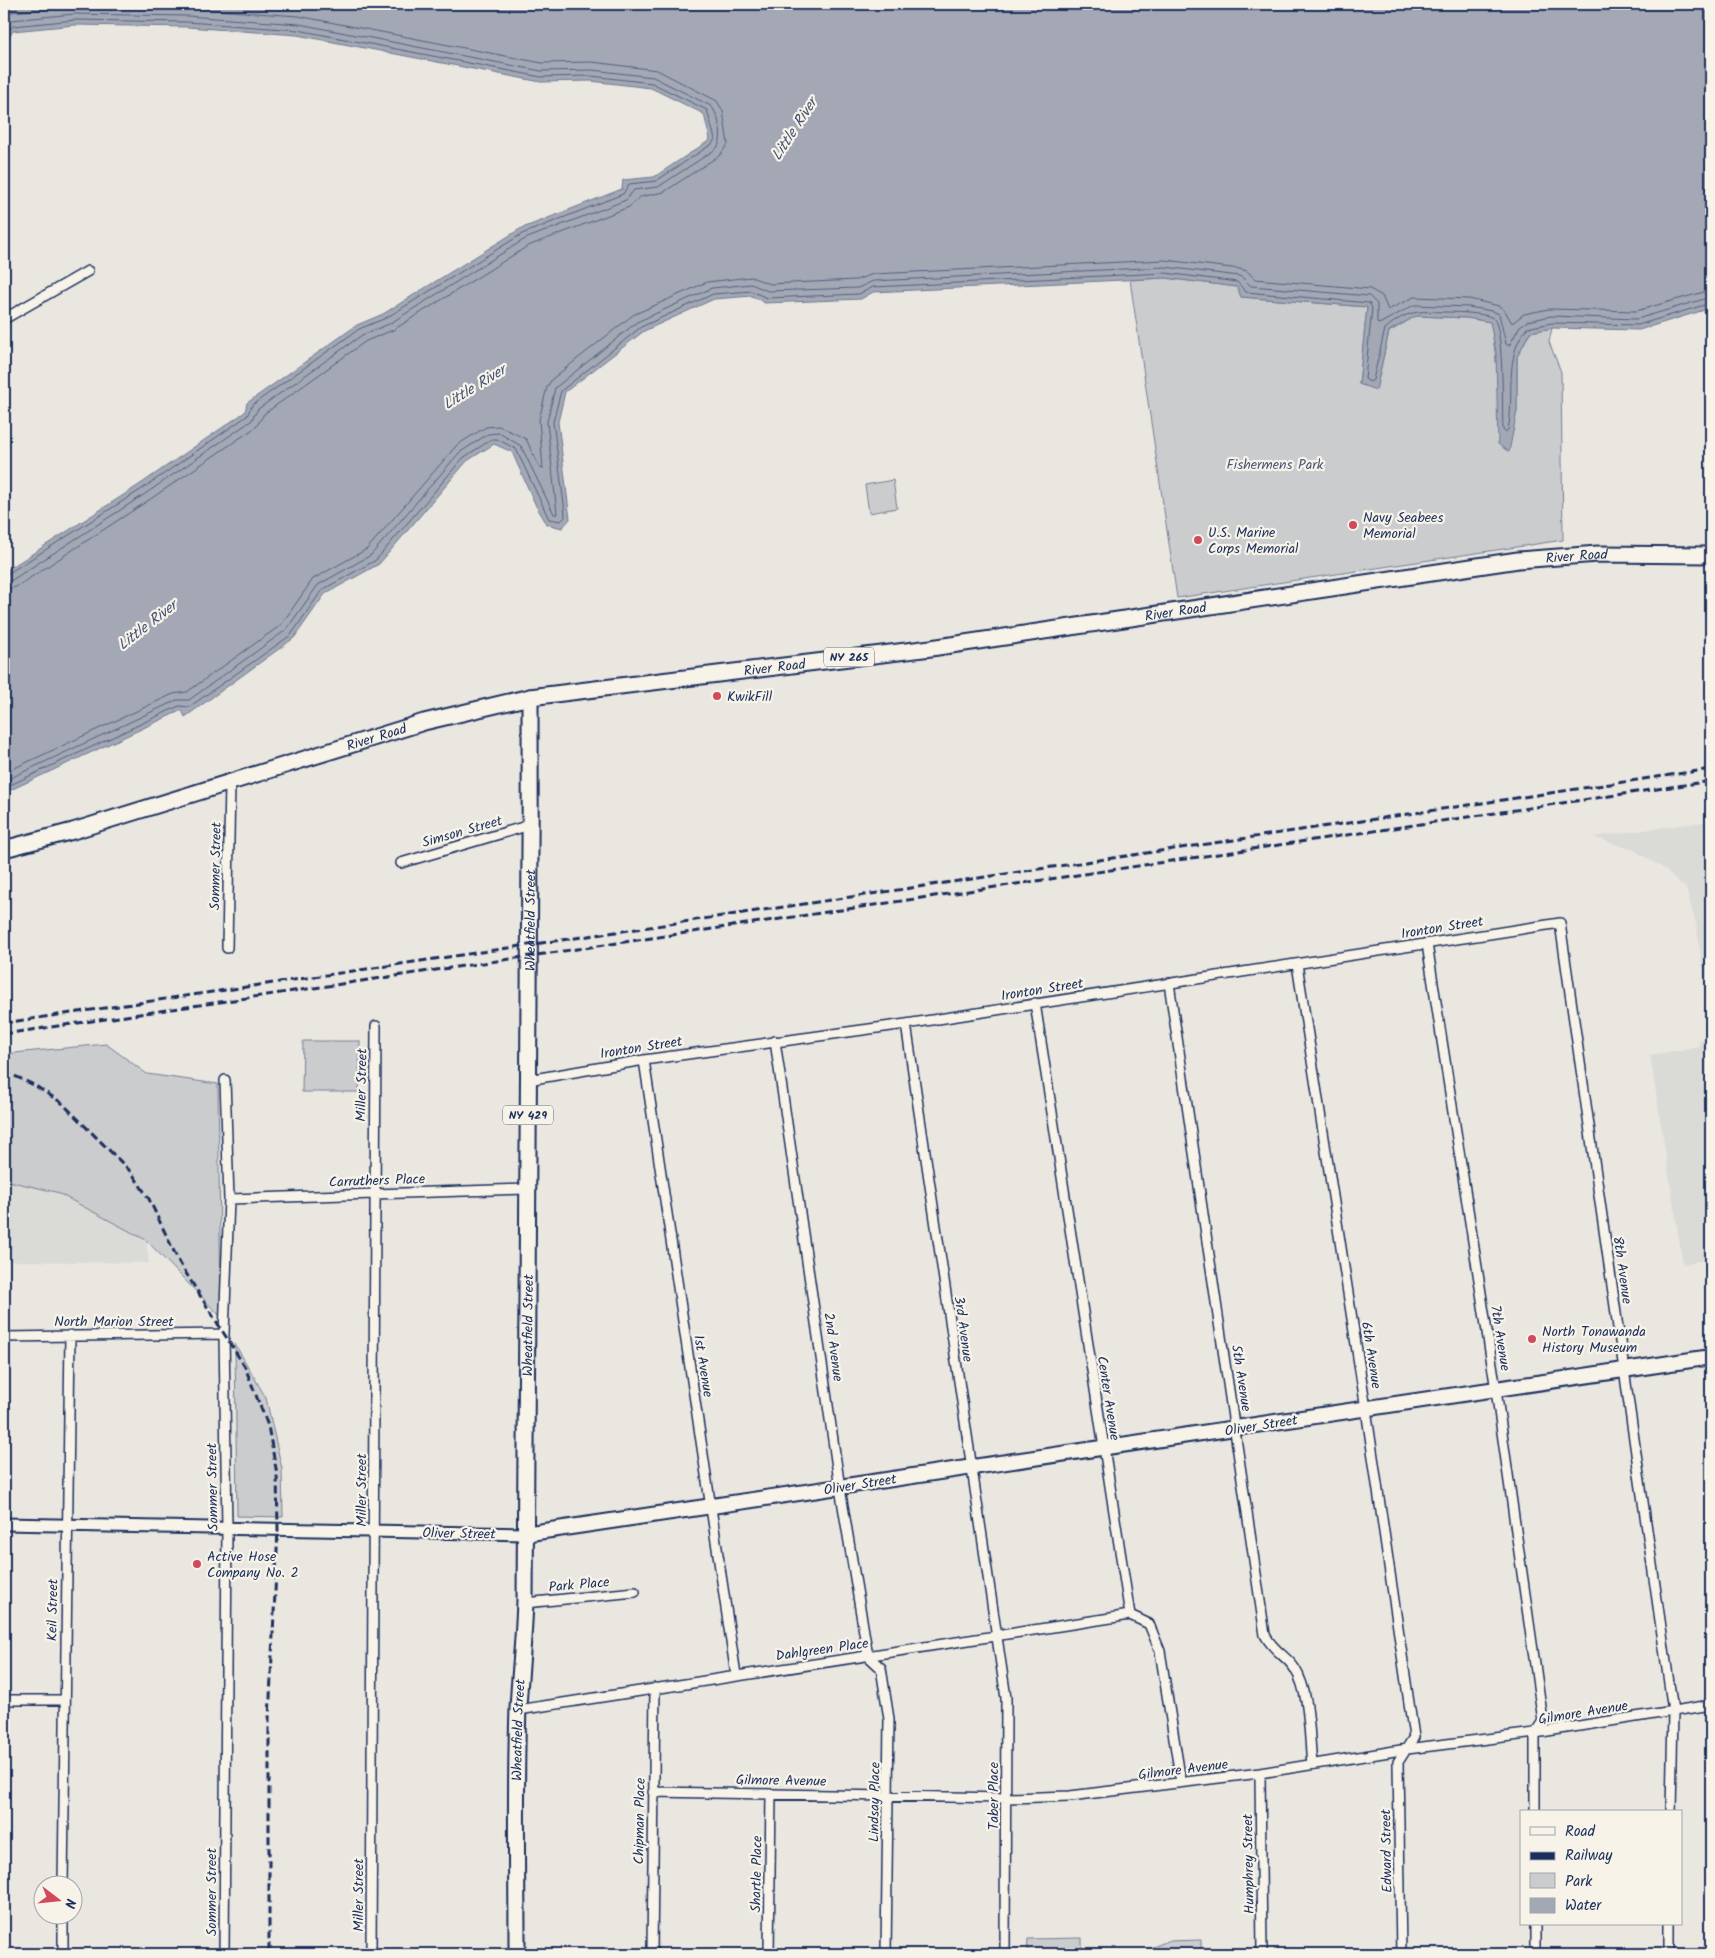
<svg xmlns="http://www.w3.org/2000/svg" width="1715" height="1958" viewBox="0 0 1715 1958" font-family="Kalam,sans-serif">
<rect width="100%" height="100%" fill="#eae7e0"/>
<filter id="ink" filterUnits="userSpaceOnUse"><feTurbulence type="fractalNoise" baseFrequency=".02" numOctaves="2"/><feDisplacementMap in="SourceGraphic" scale="10" xChannelSelector="R" yChannelSelector="G"/><feConvolveMatrix kernelMatrix="1 2 1 2 8 2 1 2 1" color-interpolation-filters="sRGB"/></filter>
<g filter="url(#ink)">
<path fill="#dadad6" d="M1711 821V1025L1696 923 1686 889 1666 870 1634 850 1593 837Z
M1711 1039V1259L1683 1264 1650 1055 1700 1047 1699 1041Z
M4 1180 56 1192 146 1240 149 1263 4 1261Z"/>
<path fill="#cbcccd" stroke="#737e96" d="M1165 278 1238 287 1241 297 1367 307 1359 384 1376 389 1389 332 1416 316 1467 318 1491 322 1508 451 1517 411V357L1530 332 1552 328 1549 342 1561 372 1563 540 1177 598 1130 280Z
M893 480 897 508 869 513 865 485Z
M303 1041H360L359 1092H302Z
M106 1044 147 1074 218 1084 221 1317 146 1240 56 1192 4 1180V1054Z
M235 1344 266 1398 282 1469 283 1517 237 1516Z
M1082 1938V1954H1027L1028 1939Z
M1201 1940V1954H1135L1168 1941Z"/>
<path fill="#a3a8b4" stroke="#6d7892" d="M4 4H1711V308L1639 330 1552 328 1530 332 1517 357V411L1509 452 1498 444 1496 352 1490 322 1467 318 1416 316 1389 331 1376 390 1359 384 1367 307 1241 297 1237 287 1165 278 873 292 861 299 765 303 752 296 714 299 644 331 565 392 558 422 570 519 562 528 547 524 536 506 512 452 494 444 467 461 379 564 325 594 294 638 185 717 182 710 4 793V572L139 485 245 412 247 403 357 325 383 314 520 229 622 189 623 180 654 177 710 140 704 114 651 88 591 81 541 82 297 35 187 27 75 25 13 31 4 45Z"/>
<g fill="none" stroke-linecap="round" stroke-linejoin="round">
<path stroke="#515f80" stroke-width="1" d="M4 15 11 12 74 7 187 8 298 16 542 63 592 62 657 70 717 101 723 111 728 144 720 155 664 192 640 197 629 207 528 246 393 330 366 341 264 414 256 427 149 500 16 587 4 590
M4 25 12 20 74 14 187 16 299 24 541 71 592 70 653 77 711 106C719 115 725 140 716 149L658 187 634 190 626 200 525 239 389 324 362 335 258 409 251 421 145 494 12 580 4 582
M4 36 13 26 75 20 187 22 298 30 541 77 591 76 652 83 707 110 715 139 712 144 656 181 629 184 623 194 522 234 386 318 359 329 252 405 247 416 142 489 4 576
M4 773 173 694 187 692 281 625 313 579 367 549 457 445 486 427 499 426 526 439 540 468 543 469 539 420 547 387 552 379 633 315 707 282 751 277 770 284 856 280 873 274 1165 260 1240 269 1247 271 1255 279 1370 289 1382 296 1388 310 1414 297 1469 299 1499 306 1505 311 1512 323 1524 314 1549 309 1636 311 1711 290
M4 781 177 700H189L286 630 318 585 371 555 459 453 488 434 499 433 521 446 554 514H557L547 422 555 388 637 322 712 288 751 284 768 291 858 288 873 281 1165 267 1239 276 1244 279 1251 286 1369 296 1377 304V322L1379 324 1414 305 1469 307 1492 311 1499 314 1506 344 1509 346 1520 326 1528 321 1551 316 1637 319 1711 297
M4 788 179 706 189 707 291 635 322 590 376 560 463 458 492 439H497L516 449 549 519 561 521 565 517 564 504 553 422 561 391 641 327 713 294 751 291 767 298 859 294 873 287 1165 273 1237 282 1246 292 1369 303 1372 308 1365 379 1370 382 1373 380 1385 329C1407 310 1418 311 1445 312 1454 312 1489 313 1494 319 1504 331 1502 411 1503 430L1505 432 1508 430C1515 397 1503 356 1527 328L1552 323 1638 325 1711 303"/>
<defs>
<path id="minor" d="M4 319 88 271
M401 863 530 825
M1427 944 1496 1390 1543 1721 1535 1733V1812
M227 948 230 783
M1297 964 1366 1409 1414 1737 1398 1762 1401 1954
M1169 983 1265 1635C1274 1652 1287 1656 1295 1669 1310 1692 1309 1737 1312 1764
M1035 1003 1130 1615 1149 1624 1160 1651 1181 1782
M906 1024 1006 1698 1005 1954
M775 1041 840 1488 868 1656 881 1668 889 1719 886 1954
M644 1060 736 1675
M528 1080 644 1060 906 1024 1560 923 1673 1711 1671 1812
M229 1199 527 1189
M4 1337 224 1334
M525 1603 635 1592
M4 1700H65
M518 1710 1130 1615
M1260 1773 1262 1954
M653 1792 1007 1798 1070 1796 1260 1773 1407 1749 1535 1733 1711 1705
M63 1886 70 1335
M1535 1924V1954
M63 1954V1916
M224 1954 227 1528 224 1334 229 1199 225 1080
M371 1954 376 1026
M652 1954 655 1688
M769 1954 771 1794
M1669 1954V1924"/>
<path id="tertiary" d="M4 1524 524 1534"/>
<path id="secondary" d="M524 1534 1711 1357"/>
<g id="primary">
<path id="s1" d="M4 849 73 831 424 722 530 697 931 648 1518 560 1598 554 1711 555"/>
<path id="s2" d="M517 1954C517 1872 515 1790 518 1708 520 1672 524 1636 525 1600 528 1299 531 998 530 697"/>
</g>
</defs>
<use href="#minor" stroke="#1b2f5e" stroke-width="12"/>
<use href="#tertiary" stroke="#1b2f5e" stroke-width="15"/>
<use href="#secondary" stroke="#1b2f5e" stroke-width="18"/>
<use href="#primary" stroke="#1b2f5e" stroke-width="19"/>
<use href="#minor" stroke="#f7f3e8" stroke-width="9"/>
<use href="#tertiary" stroke="#f7f3e8" stroke-width="11"/>
<use href="#secondary" stroke="#f7f3e8" stroke-width="14"/>
<use href="#primary" stroke="#f7f3e8" stroke-width="15"/>
<path stroke="#1b2f5e" stroke-width="3" stroke-dasharray="8 4" stroke-linecap="butt" d="M4 1023 1711 769
M4 1034 1711 781
M4 1071 34 1085 62 1103 132 1173 149 1199 179 1262 245 1367 268 1426 277 1474 278 1529 269 1719V1954"/>
</g>
</g>
<g fill="#d1495b" stroke="#f7f3e8" stroke-width="2">
<circle cx="1353" cy="525" r="5"/>
<circle cx="1198" cy="540" r="5"/>
<circle cx="717" cy="696" r="5"/>
<circle cx="1532" cy="1339" r="5"/>
<circle cx="197" cy="1564" r="5"/>
</g>
<g text-anchor="middle" stroke-width="4.5" stroke-linejoin="round" paint-order="stroke">
<g fill="#f7f3e8" stroke="#5d6a87" stroke-width="1">
<rect x="824" y="647.5" width="50" height="19" rx="4"/>
<rect x="503" y="1105.5" width="50" height="19" rx="4"/>
</g>
<g font-size="12" font-weight="bold" fill="#1b2f5e">
<text x="849" y="661">NY 265</text>
<text x="528" y="1119">NY 429</text>
</g>
<g font-size="14" fill="#47567a" stroke="#f7f3e8">
<text x="1275" y="469">Fishermens Park</text>
</g>
<g font-size="14" fill="#1b2f5e" stroke="#f7f3e8" text-anchor="start">
<text x="1363" y="522">Navy Seabees<tspan x="1363" dy="16">Memorial</tspan></text>
<text x="1208" y="537">U.S. Marine<tspan x="1208" dy="16">Corps Memorial</tspan></text>
<text x="727" y="701">KwikFill</text>
<text x="1542" y="1336">North Tonawanda<tspan x="1542" dy="16">History Museum</tspan></text>
<text x="207" y="1561">Active Hose<tspan x="207" dy="16">Company No. 2</tspan></text>
</g>
<g font-size="14" fill="#1b2f5e" stroke="#f7f3e8">
<text dy="5" stroke="none"><textPath href="#s1" startOffset="1604">River Road</textPath></text>
<text dy="5" stroke="none"><textPath href="#s1" startOffset="1199">River Road</textPath></text>
<text dy="5" stroke="none"><textPath href="#s1" startOffset="794">River Road</textPath></text>
<text dy="5" stroke="none"><textPath href="#s1" startOffset="389">River Road</textPath></text>
<text transform="translate(462 831) rotate(-16)" y="5">Simson Street</text>
<text transform="translate(215 866) rotate(-89)" y="5">Sommer Street</text>
<text dy="5" stroke="none"><textPath href="#s2" startOffset="1034">Wheatfield Street</textPath></text>
<text transform="translate(1442 927) rotate(-9)" y="5">Ironton Street</text>
<text transform="translate(1042 989) rotate(-9)" y="5">Ironton Street</text>
<text transform="translate(641 1047) rotate(-9)" y="5">Ironton Street</text>
<text transform="translate(361 1085) rotate(-89)" y="5">Miller Street</text>
<text transform="translate(377 1180) rotate(-2)" y="5">Carruthers Place</text>
<text transform="translate(1623 1270) rotate(82)" y="5">8th Avenue</text>
<text x="114" y="1326">North Marion Street</text>
<text dy="5" stroke="none"><textPath href="#s2" startOffset="629">Wheatfield Street</textPath></text>
<text transform="translate(964 1329) rotate(82)" y="5">3rd Avenue</text>
<text transform="translate(1501 1338) rotate(81)" y="5">7th Avenue</text>
<text transform="translate(834 1347) rotate(82)" y="5">2nd Avenue</text>
<text transform="translate(1372 1355) rotate(81)" y="5">6th Avenue</text>
<text transform="translate(704 1366) rotate(81)" y="5">1st Avenue</text>
<text transform="translate(1242 1378) rotate(81)" y="5">5th Avenue</text>
<text transform="translate(1109 1398) rotate(81)" y="5">Center Avenue</text>
<text transform="translate(1261 1425) rotate(-9)" y="5">Oliver Street</text>
<text transform="translate(860 1484) rotate(-9)" y="5">Oliver Street</text>
<text transform="translate(212 1487) rotate(-91)" y="5">Sommer Street</text>
<text transform="translate(361 1490) rotate(-90)" y="5">Miller Street</text>
<text transform="translate(459 1533) rotate(1)" y="5">Oliver Street</text>
<text transform="translate(579 1584) rotate(-5)" y="5">Park Place</text>
<text transform="translate(52 1610) rotate(-89)" y="5">Keil Street</text>
<text transform="translate(822 1649) rotate(-8)" y="5">Dahlgreen Place</text>
<text transform="translate(1583 1712) rotate(-9)" y="5">Gilmore Avenue</text>
<text dy="5" stroke="none"><textPath href="#s2" startOffset="224">Wheatfield Street</textPath></text>
<text transform="translate(1183 1769) rotate(-7)" y="5">Gilmore Avenue</text>
<text transform="translate(781 1780) rotate(1)" y="5">Gilmore Avenue</text>
<text transform="translate(993 1796) rotate(-90)" y="5">Taber Place</text>
<text transform="translate(874 1802) rotate(-89)" y="5">Lindsay Place</text>
<text transform="translate(639 1821) rotate(-89)" y="5">Chipman Place</text>
<text transform="translate(1386 1851) rotate(-91)" y="5">Edward Street</text>
<text transform="translate(1248 1864) rotate(-91)" y="5">Humphrey Street</text>
<text transform="translate(756 1874) rotate(-89)" y="5">Shartle Place</text>
<text transform="translate(211 1892) rotate(-90)" y="5">Sommer Street</text>
<text transform="translate(358 1895) rotate(-90)" y="5">Miller Street</text>
</g>
<g font-size="15" font-style="italic" fill="#445378" stroke="#f7f3e8">
<text transform="translate(794 129) rotate(-57)" y="5">Little River</text>
<text transform="translate(474 387) rotate(-32)" y="5">Little River</text>
<text transform="translate(147 625) rotate(-38)" y="5">Little River</text>
</g>
</g>
<rect width="1715" height="1958" fill="none" stroke="#f7f3e8" stroke-width="20"/>
<rect x="10" y="10" width="1695" height="1938" fill="none" stroke="#1b2f5e" stroke-width="2" filter="url(#ink)"/>
<rect x="1520" y="1810" width="162" height="115" fill="#f7f3e8" stroke="#9fa5b1"/>
<rect x="1530" y="1827" width="25" height="8" fill="#f7f3e8" stroke="#9fa5b1"/>
<text x="1565" y="1836" font-size="15" fill="#1b2f5e">Road</text>
<rect x="1530" y="1852" width="25" height="8" fill="#1b2f5e" stroke="#9fa5b1"/>
<text x="1565" y="1860" font-size="15" fill="#1b2f5e">Railway</text>
<rect x="1530" y="1873" width="25" height="15" fill="#cbcccd" stroke="#9fa5b1"/>
<text x="1565" y="1886" font-size="15" fill="#1b2f5e">Park</text>
<rect x="1530" y="1898" width="25" height="15" fill="#a3a8b4" stroke="#9fa5b1"/>
<text x="1565" y="1910" font-size="15" fill="#1b2f5e">Water</text>
<g transform="translate(58 1900) rotate(106)"><circle r="24" fill="#f7f3e8" stroke="#9fa5b1"/>
<path d="M0-4L9 19L0 12L-9 19Z" fill="#d1495b"/>
<text y="-8" font-size="14" font-weight="bold" text-anchor="middle" fill="#1b2f5e">N</text>
</g>
</svg>
